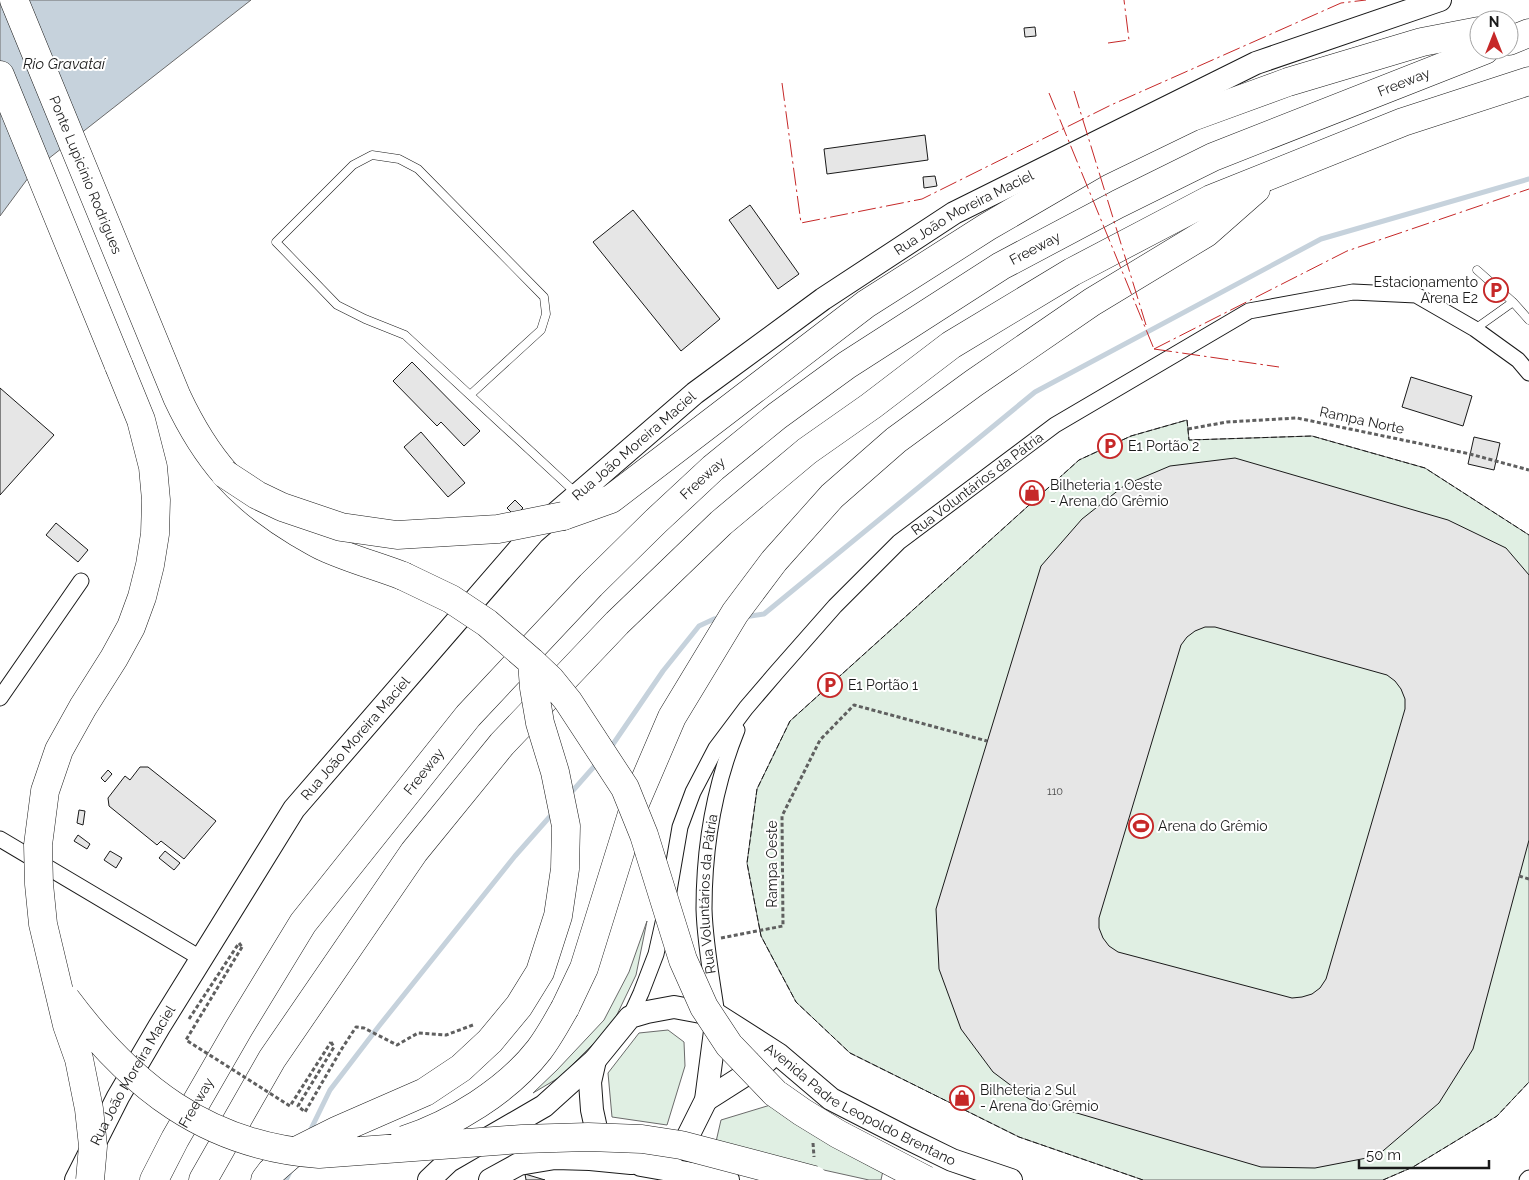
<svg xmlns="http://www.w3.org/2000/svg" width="1529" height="1180" viewBox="0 0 1529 1180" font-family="Raleway,sans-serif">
<rect width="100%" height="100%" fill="#fff"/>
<path fill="#e0efe3" stroke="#6a6a6a" d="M1187 420 1189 440 1312 436 1425 468 1529 535V1082L1497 1116 1413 1167 1383 1180H1143L1019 1137 850 1053 796 1002 761 936 747 863 757 789 790 721 1079 460 1131 436Z
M647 921 636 975 612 1025 560 1077 533 1093 557 1070 604 1020 629 972Z
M668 1030 684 1042 685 1066 667 1125 612 1117 608 1073 639 1033Z
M777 1103 885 1161 881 1180H869L715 1146 721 1120Z"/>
<path fill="#c6d2dc" stroke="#6a6a6a" d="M0 0H251L34 170 0 216Z"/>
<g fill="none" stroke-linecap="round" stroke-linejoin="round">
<path stroke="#c6d2dc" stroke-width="5" d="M744 617 764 614 1035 392 1321 239 1529 179
M609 750 663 671 699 626 714 619 720 618
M569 795 598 762
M309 1133 330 1090 379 1026 515 856 553 813
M286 1180 291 1170"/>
</g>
<path fill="#e6e6e6" stroke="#1a1a1a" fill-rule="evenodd" d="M1035 27 1036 36 1025 37 1024 28Z
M925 135 928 160 827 174 824 149Z
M935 176 937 186 924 188 923 177Z
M750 205 799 274 778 289 729 220Z
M633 210 720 319 681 351 593 242Z
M412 362 480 431 464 446 441 422 437 426 393 381Z
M1411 377 1472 396 1463 426 1402 407Z
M0 388 54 435 0 495Z
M421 432 465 483 448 497 404 447Z
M1474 437 1500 443 1494 470 1468 464Z
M1235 458 1448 520 1506 548 1529 575V840L1473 1049 1439 1103 1377 1156 1315 1168 1261 1167 1029 1099 993 1072 961 1029 939 969 936 909 1041 566 1082 519 1125 485 1170 466ZM1205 627H1215L1387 675 1395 681 1401 689 1405 699V709L1326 979 1320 988 1312 994 1302 997 1292 998 1118 952 1109 946 1103 938 1099 928V918L1181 645 1187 637 1195 631Z
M515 500 523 508 515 516 507 508Z
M56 523 88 550 78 562 46 535Z
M140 767H148L216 821 184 859 161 841 157 845 109 806 108 798 125 776 130 780Z
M108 770 112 774 105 782 101 778Z
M79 810 85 811 83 825 77 823Z
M78 835 90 844 87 849 74 841Z
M110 851 122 858 116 868 104 860Z
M165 851 180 863 174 870 159 858Z
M525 1174 545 1180H526Z"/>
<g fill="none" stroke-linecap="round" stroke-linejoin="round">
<defs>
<path id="lane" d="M1477 270 1513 302 1529 320
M1475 329 1513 302
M470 395 541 330 546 314 544 297 418 169 399 159 372 155 353 165 276 242 337 305 365 319 405 335 576 493"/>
<g id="street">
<path d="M0 698 81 581"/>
<path d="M0 839 202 959"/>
<path id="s1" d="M717 1015C712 980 705 944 704 909 704 848 714 787 737 730"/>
<path id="s2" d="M630 1017 641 993 656 954 665 914 680 827 693 792 716 748 746 708 776 673 835 606 899 542 1055 425 1249 311 1353 292 1416 295 1475 329 1518 360 1529 373"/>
<path d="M1527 1180 1529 1178"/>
</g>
<g id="secondary">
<path d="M595 1060 590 1082 592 1110 597 1133 609 1150"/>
<path d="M706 1100 767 1061"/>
<path d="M641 1165 728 1180"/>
<path id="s3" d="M76 1180 118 1097 159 1027 294 809 533 533 695 393 823 299 954 213 1256 63 1440 0"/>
<path id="s4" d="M429 1180 449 1161 544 1106 595 1060 630 1017 647 1012 674 1007 717 1015 778 1054 831 1099 907 1138 952 1160 1011 1180"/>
<path d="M490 1180 519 1164 555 1158 590 1159 631 1163 659 1159 676 1151 688 1136 706 1100 717 1016"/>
</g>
<g id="highway">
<path id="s5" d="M14 0 177 397C206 459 239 497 297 532 306 537 315 543 324 547 350 559 377 566 403 576"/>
<path d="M1509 41 1529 33"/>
<path d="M0 75 119 366"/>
<path d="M563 516 611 499 866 304 987 227 1097 163 1192 117 1288 82 1422 42 1479 31"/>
<path d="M565 1008 584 968 636 801 672 717 735 613 774 561 832 496 896 440 974 383 1092 302 1206 233 1256 189"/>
<path id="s6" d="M154 1180 175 1139 239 1028 303 923 468 716 591 585 655 522 713 468 777 416 847 365 1001 266 1118 204 1213 157 1485 50"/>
<path d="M203 1180 272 1059 414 852 502 744 617 623 721 523 807 451 871 406 951 345 1072 272 1211 199 1403 122 1529 81"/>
<path d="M265 1180 271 1172 294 1152"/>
</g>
</defs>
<use href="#lane" stroke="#1a1a1a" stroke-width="9"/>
<use href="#street" stroke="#1a1a1a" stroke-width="17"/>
<use href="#secondary" stroke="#1a1a1a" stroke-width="24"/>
<use href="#highway" stroke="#1a1a1a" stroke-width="29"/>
<path stroke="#5f5f5f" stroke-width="3" stroke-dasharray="4 2.5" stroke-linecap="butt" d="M1188 429 1227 422 1297 418 1470 454 1529 470
M1519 876 1529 879
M721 938 783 926 782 816 820 740 854 705 987 741
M189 1019 239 943 242 947
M331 1042 334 1047 298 1106 305 1112 341 1050 356 1027 364 1028 397 1045 418 1033 446 1035 473 1025
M813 1143 814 1157"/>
<use href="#lane" stroke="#fff" stroke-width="8"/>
<use href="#street" stroke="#fff" stroke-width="15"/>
<use href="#secondary" stroke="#fff" stroke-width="22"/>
<use href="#highway" stroke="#fff" stroke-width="28"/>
<defs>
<path id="highway-bridge" d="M225 474 257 495 282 507 341 527 397 535 498 529 563 516
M403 576 451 599 487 623 532 662 551 680 568 701 625 788 644 835 683 960 704 1007 729 1045 775 1093 802 1112 838 1134 926 1180
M66 999C131 1086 206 1146 319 1154L522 1139 588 1137 642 1139 681 1145 814 1180
M404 1140C453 1124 507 1091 539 1050 549 1037 557 1022 565 1008
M296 1151 338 1130 425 1092 461 1068 490 1041 519 1006 540 972 558 916 565 869 566 826 555 772 540 723 534 688 532 662
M90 1180 93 1146 89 1109 79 1059 67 1025 43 924 39 884 38 845 45 791 59 750 83 707 114 658 131 627 142 597 150 565 155 534 156 500 153 467 141 420 119 366"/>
</defs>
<use href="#highway-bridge" stroke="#1a1a1a" stroke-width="29" stroke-linecap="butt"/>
<path stroke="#5f5f5f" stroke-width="3" stroke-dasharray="4 2.5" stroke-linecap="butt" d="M242 947 186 1040 290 1106 331 1042"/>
<use href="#highway-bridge" stroke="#fff" stroke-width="28"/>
<path stroke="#1a1a1a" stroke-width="1" stroke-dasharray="6 2.5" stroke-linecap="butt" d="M1143 1180 1019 1137 850 1053 796 1002 761 936 747 863 757 789 790 721 1079 460 1131 436 1187 420 1189 440 1312 436 1425 468 1529 535
M1383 1180 1413 1167 1497 1116 1529 1082"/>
<path stroke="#c62828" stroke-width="1" stroke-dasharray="18 4 2.5 4" stroke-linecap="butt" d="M1108 43 1129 40 1124 0
M782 83 801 223 922 199 1111 105 1341 3 1366 0
M1074 91 1146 325
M1049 93 1154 349
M1154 349 1347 251 1529 189
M1154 349 1279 367"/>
</g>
<defs>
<symbol id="parking-ring" viewBox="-11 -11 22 22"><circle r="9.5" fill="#fff" stroke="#c62828" stroke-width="1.5"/><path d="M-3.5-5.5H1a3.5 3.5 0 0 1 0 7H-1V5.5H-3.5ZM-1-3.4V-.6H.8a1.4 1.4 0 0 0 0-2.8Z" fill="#c62828"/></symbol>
<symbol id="shop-ring" viewBox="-11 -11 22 22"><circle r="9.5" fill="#fff" stroke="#c62828" stroke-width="1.5"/><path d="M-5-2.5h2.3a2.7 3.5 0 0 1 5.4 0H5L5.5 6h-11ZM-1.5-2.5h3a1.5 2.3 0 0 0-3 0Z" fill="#c62828"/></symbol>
<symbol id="stadium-ring" viewBox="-11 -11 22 22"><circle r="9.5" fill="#fff" stroke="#c62828" stroke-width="1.5"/><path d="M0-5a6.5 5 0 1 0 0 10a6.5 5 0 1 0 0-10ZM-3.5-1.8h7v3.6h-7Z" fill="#c62828"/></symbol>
</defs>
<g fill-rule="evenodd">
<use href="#parking-ring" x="1482" y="276" width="28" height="28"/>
<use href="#parking-ring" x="1096" y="432" width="28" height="28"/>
<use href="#shop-ring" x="1018" y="479" width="28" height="28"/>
<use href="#parking-ring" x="816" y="671" width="28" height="28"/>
<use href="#stadium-ring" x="1127" y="812" width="28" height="28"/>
<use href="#shop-ring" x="948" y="1084" width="28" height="28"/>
</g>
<g text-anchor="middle" stroke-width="4" stroke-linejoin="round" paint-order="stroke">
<g font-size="11" fill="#4d4d4d">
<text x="1055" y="795">110</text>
</g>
<g font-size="14" fill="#1a1a1a" stroke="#fff">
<text dy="5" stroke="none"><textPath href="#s6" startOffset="1706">Freeway</textPath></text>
<text dy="5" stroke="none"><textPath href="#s5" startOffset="189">Ponte Lupicínio Rodrigues</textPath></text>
<text dy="5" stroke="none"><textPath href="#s3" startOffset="1334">Rua João Moreira Maciel</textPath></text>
<text dy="5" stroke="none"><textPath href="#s6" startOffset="1301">Freeway</textPath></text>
<text transform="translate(1362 420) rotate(12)" y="5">Rampa Norte</text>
<text dy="5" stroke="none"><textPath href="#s3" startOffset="929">Rua João Moreira Maciel</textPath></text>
<text dy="5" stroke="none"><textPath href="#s6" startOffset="896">Freeway</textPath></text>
<text dy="5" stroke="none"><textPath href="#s2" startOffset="658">Rua Voluntários da Pátria</textPath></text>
<text dy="5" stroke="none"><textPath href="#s3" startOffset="524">Rua João Moreira Maciel</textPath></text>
<text dy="5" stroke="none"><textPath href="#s6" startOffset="491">Freeway</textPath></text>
<text transform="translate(772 864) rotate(-90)" y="5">Rampa Oeste</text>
<text dy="5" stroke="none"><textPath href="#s1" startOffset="122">Rua Voluntários da Pátria</textPath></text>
<text dy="5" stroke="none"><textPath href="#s3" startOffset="119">Rua João Moreira Maciel</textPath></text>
<text dy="5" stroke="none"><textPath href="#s4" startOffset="520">Avenida Padre Leopoldo Brentano</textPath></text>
<text dy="5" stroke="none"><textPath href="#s6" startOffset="88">Freeway</textPath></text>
</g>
<g font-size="14" fill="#1a1a1a" stroke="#fff" text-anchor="start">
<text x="1478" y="287" text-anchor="end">Estacionamento<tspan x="1478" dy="16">Arena E2</tspan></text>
<text x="1128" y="451">E1 Portão 2</text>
<text x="1050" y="490">Bilheteria 1 Oeste<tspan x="1050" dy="16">- Arena do Grêmio</tspan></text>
<text x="848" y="690">E1 Portão 1</text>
<text x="1158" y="831">Arena do Grêmio</text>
<text x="980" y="1095">Bilheteria 2 Sul<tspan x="980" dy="16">- Arena do Grêmio</tspan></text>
</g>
<g font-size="15" font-style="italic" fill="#1a1a1a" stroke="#fff">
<text x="64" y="69">Rio Gravataí</text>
</g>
</g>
<g transform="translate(1494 35)"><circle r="24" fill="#ffffff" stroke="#a3a3a3"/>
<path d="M0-4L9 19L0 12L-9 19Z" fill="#c62828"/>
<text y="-8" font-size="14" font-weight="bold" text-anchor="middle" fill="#1a1a1a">N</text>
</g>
<path d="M1359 1160v8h130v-8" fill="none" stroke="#1a1a1a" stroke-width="2.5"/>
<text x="1366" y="1160" font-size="15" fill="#1a1a1a" stroke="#ffffff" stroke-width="4" paint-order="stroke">50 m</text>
</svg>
